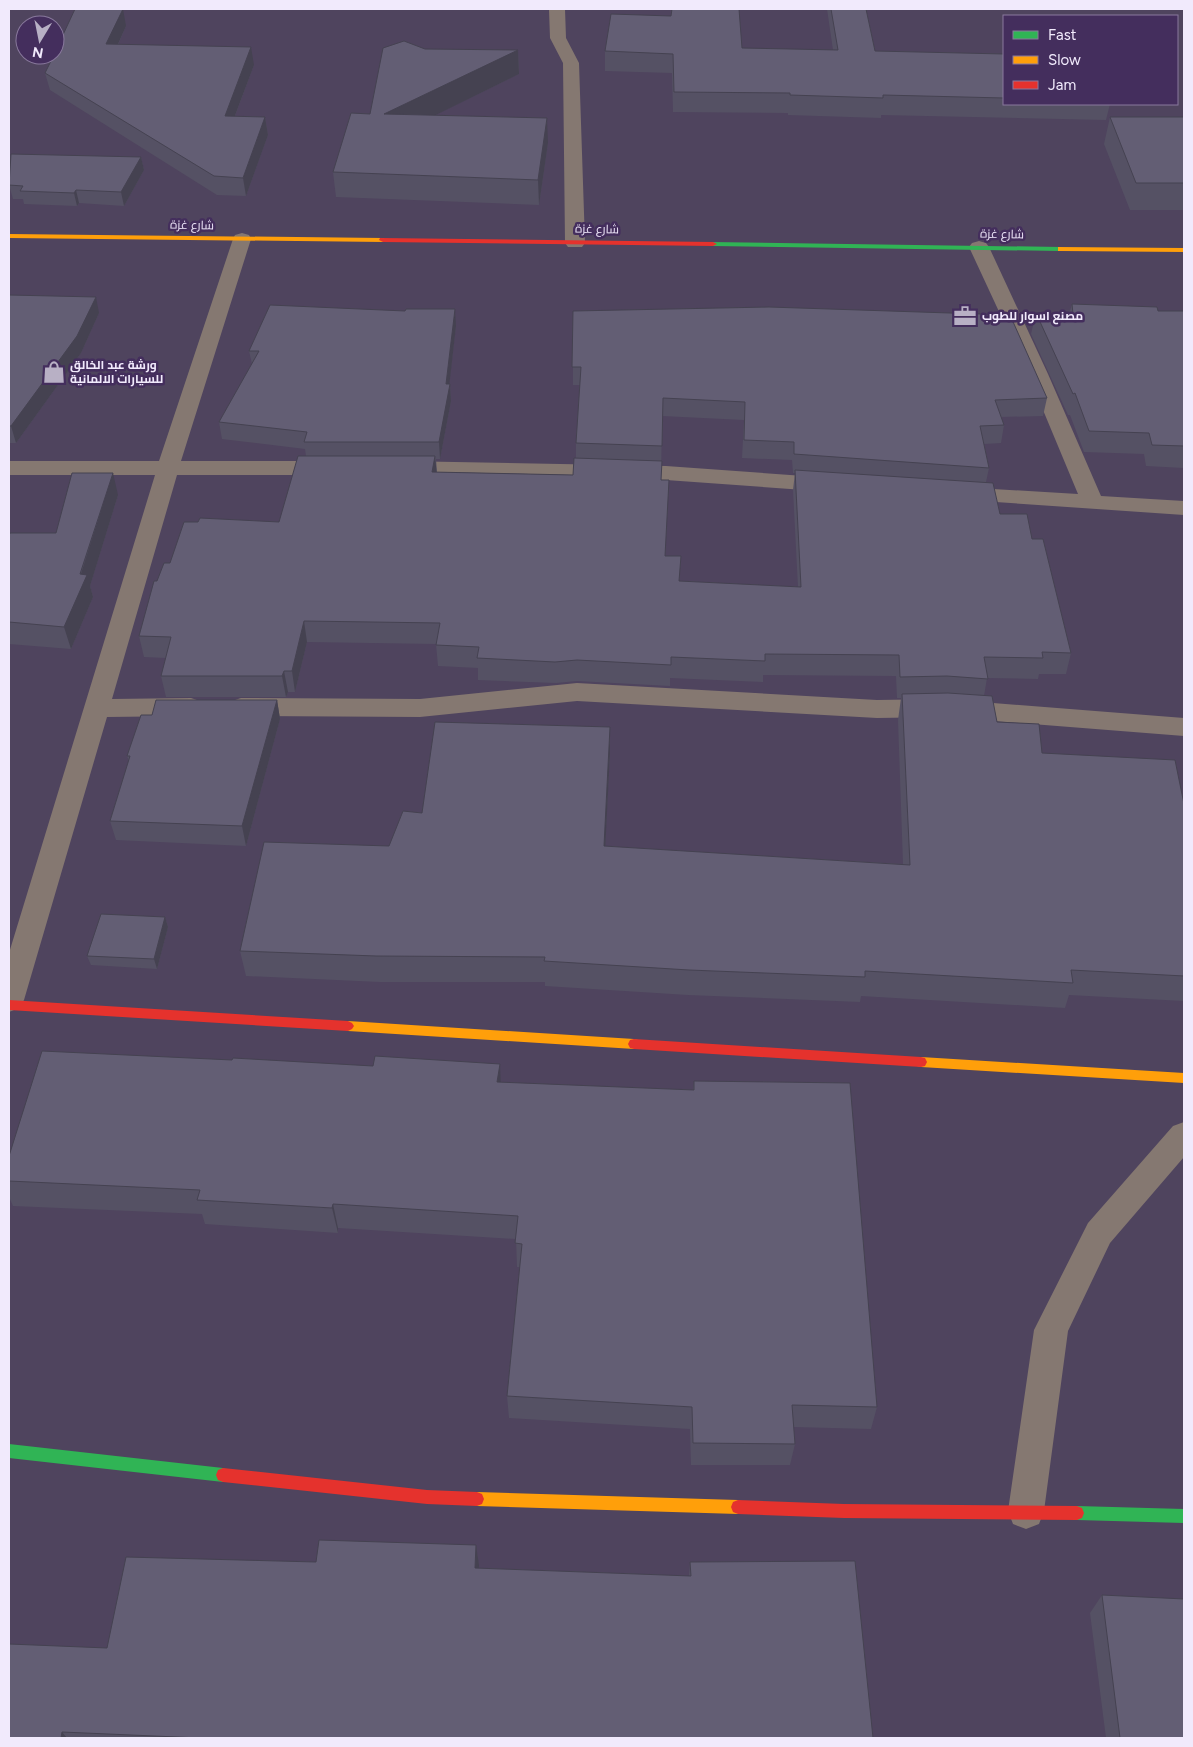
<svg xmlns="http://www.w3.org/2000/svg" width="1193" height="1747" viewBox="0 0 1193 1747" font-family="Figtree,Cairo,sans-serif">
<rect width="100%" height="100%" fill="#4f445e"/>
<g fill="none" stroke-linecap="round" stroke-linejoin="round">
<path fill="#857871" fill-rule="evenodd" d="M549 9H565L566 38 579 63 585 243 582 247H568L565 243 563 63 550 38Z
M242 233 249 235 251 239 181 461H332L340 463 343 468 340 473 332 475H177L112 699 191 698 200 701 204 707 200 713 191 716 107 717 24 1000 19 1008 9 1012V953L155 475H9V461H159L233 239 235 235Z
M979 241 986 243 989 247 1048 374 1101 496 1184 501V515L951 499 948 494 951 489 959 487 1078 494 1028 374 969 247 972 243Z
M400 461 666 466 832 478 840 480 843 485 840 490 832 492 666 480 400 475 392 473 389 468 392 463Z
M577 683 877 700 943 699 1184 718V736L943 717 877 718 577 701 420 717 241 716 232 713 228 707 232 701 241 698 420 699Z
M1184 1122V1157L1110 1243 1068 1331 1044 1511 1039 1524 1026 1529 1013 1524 1008 1511 1034 1330 1088 1223 1173 1126Z"/>
<path fill="#30b455" fill-rule="evenodd" d="M710 242 1061 247 1065 249 1061 251 713 246 709 244Z
M9 1444 223 1468 228 1470 230 1475 228 1480 223 1482 9 1458Z
M1077 1506 1184 1509V1523L1077 1520 1072 1518 1070 1513 1072 1508Z"/>
<path fill="#ff9f0a" fill-rule="evenodd" d="M9 234 383 238 387 240 383 242 9 238Z
M1058 247 1184 248V252L1061 251H1058Z
M348 1021 634 1039 638 1040 640 1044 638 1048 634 1049 348 1031 344 1029 342 1026 344 1023Z
M921 1057 1184 1073V1083L921 1067 917 1066 915 1062 917 1058Z
M477 1492 738 1500 743 1502 745 1507 743 1512 738 1514 477 1506 472 1504 470 1499 472 1494Z"/>
<path fill="#e5322d" fill-rule="evenodd" d="M380 238 713 242 717 244 713 246 383 242 379 240Z
M9 1000 348 1021 352 1023 354 1026 352 1029 348 1031 9 1010Z
M634 1039 921 1057 925 1058 927 1062 925 1066 921 1067 634 1049 630 1048 628 1044 630 1040Z
M223 1468 427 1490 477 1492 482 1494 484 1499 482 1504 477 1506 427 1504 223 1482 218 1480 216 1475 218 1470Z
M738 1500 844 1504 1077 1506 1082 1508 1084 1513 1082 1518 1077 1520 844 1518 738 1514 733 1512 731 1507 733 1502Z"/>
</g>
<path fill="#555164" fill-rule="evenodd" d="M827 9H866L875 51 1004 54V104H1110L1106 120 881 115V118L788 115V113L673 112 672 73 605 71V51L742 48 833 50Z
M126 26 118 45 254 65 235 116 265 117 268 135 246 196 217 195 50 90 45 73Z
M425 49 518 50 519 74 435 115 548 143 539 205 336 197 333 172 370 114Z
M1110 117H1184V210H1130L1104 144Z
M141 157 144 170 124 206 79 203 77 206 24 204 23 199H13L9 185Z
M9 295 99 313 81 353 16 443H9Z
M1072 304 1158 311H1184V468L1146 466 1144 454 1084 452 1070 415H1068L1031 334 1036 313 1069 314Z
M573 311 1047 398 1043 416 1001 417 1004 425 1001 443 984 444 989 468 986 482 1000 514 1032 539 1071 653 1066 674H1039L1038 679 987 678 984 696 997 722 1042 753 1184 804V1001L1069 995 1065 1008 861 996 860 1002 688 995 545 986V982H380L246 976 240 951 389 846 422 813 610 727V753L605 847 903 864 898 720 901 698H897L896 676 763 675V682L670 678V686L577 681 556 683 478 680V668L438 666 436 644 307 642 295 692H288L286 697H166L161 676 166 658 144 657 139 636 157 581 198 522H279L306 456 305 449 222 439 219 422 252 364 249 351 456 326 449 384H450L451 401 440 459H436L437 472 573 475 576 458V443L580 385H573ZM662 416 744 420 742 458 792 460 793 473H795L793 490 798 587 679 581 665 556 661 480Z
M118 495 90 586 93 597 71 649 9 644V535L56 533Z
M277 700 280 719 246 846 116 840 110 821 129 761 127 756 152 715Z
M165 917 168 927 157 969 91 965 87 956Z
M694 1081 877 1407 871 1429 793 1427 795 1444 790 1465H691L690 1429 509 1418 507 1396 520 1267H517L516 1239 338 1228V1233L205 1224 202 1214 13 1206 9 1197V1156L501 1083 693 1090Z
M476 1545 479 1568 689 1576 690 1562 873 1738H9L107 1648 316 1562Z
M1102 1595 1184 1738H1106L1090 1613Z"/>
<path fill="#454251" d="M123 9 126 26 110 62 106 44Z
M251 47 254 65 228 134 225 116Z
M518 50 519 74 387 139 384 114Z
M265 117 268 135 246 196 243 178Z
M547 118 548 143 539 205 538 180Z
M141 157 144 170 124 206 121 192Z
M76 190 79 203 77 206 74 193Z
M96 297 99 313 81 353 16 443 11 426Z
M455 309 456 326 448 396 450 384 451 401 440 459 439 442Z
M435 456 437 477 432 472Z
M113 473 118 495 90 586 93 597 71 649 64 627Z
M304 621 307 642 295 692 292 671Z
M284 671 288 692 286 697 282 676Z
M277 700 280 719 246 846 242 826Z
M610 727V753L604 872V846Z
M165 917 168 927 157 969 154 959Z
M500 1064 501 1089 497 1082Z
M333 1204 338 1228V1233L332 1208Z
M476 1545 479 1565 478 1587 475 1568Z
M62 1732 67 1738H61Z"/>
<path fill="#635e74" stroke="#454251" d="M75 9H123L106 44 251 47 225 116 265 117 243 178 214 176 45 73 54 55H55V52Z
M672 9H739L742 48 838 50 831 9H866L875 51 1004 54V98L883 95V98L790 95V93L674 92 673 54 605 51 611 14 671 16Z
M404 41 425 49 518 50 384 114 547 118 538 180 333 172 351 113 370 114 383 48Z
M1110 117H1184V183H1136Z
M11 154 141 157 121 192 76 190 74 193 20 191 23 186 9 185Z
M9 295 96 297 77 336 11 426H9Z
M1072 304 1157 307 1158 311H1184V446L1152 445 1149 433 1089 431 1075 393 1073 394 1036 313 1073 314Z
M270 305 405 311 406 309H455L446 384H450L439 442H304L307 432 219 422 259 351H249Z
M769 307 1010 315 1047 398 995 400 1004 425 980 426 989 468 794 454V442L744 440 745 402 663 398 662 446 576 443 581 367H572L573 311Z
M298 456H435L432 472 573 475 574 458 662 461 661 480H669L665 556H681L679 581 801 587 795 470 993 483 1000 514H1027L1032 539H1043L1071 653 1042 652 1043 658 984 657 988 679 947 676 900 677 899 655 765 654V661L671 657V665L577 660 555 662 477 658 479 647 436 645 440 623 304 621 292 671H284L282 676H161L171 637 139 636 154 581H157L164 563H170L184 522H198L200 518 279 522Z
M72 473H113L80 574 87 575 64 627 9 622V535L10 533H56Z
M948 693 992 696 997 722 1039 724 1042 753 1175 760 1184 804V976L1071 970 1073 983 865 971V977L689 970 544 961 545 957 376 956 240 951 264 842 389 846 403 811 422 813 435 722 610 727 604 846 910 865 902 694Z
M156 700H277L242 826 110 821 130 756H127L141 715H152Z
M101 914 165 917 154 959 87 956Z
M42 1051 232 1060 233 1058 373 1066 375 1056 500 1064 497 1082 694 1090V1081L850 1083 877 1407 792 1405 795 1444 693 1443 692 1407 507 1396 522 1244 515 1243 518 1216 333 1204 332 1208 197 1200 200 1190 9 1181V1156Z
M319 1540 476 1545 475 1568 691 1576 690 1562 855 1561 873 1738H200L62 1732 61 1738H9V1644L107 1648 126 1557 316 1562Z
M1102 1595 1184 1599V1738H1120Z"/>
<defs>
<symbol id="office-bare" viewBox="-9 -9 18 18"><path d="M-6-3h4V-5.5h4V-3h4V5H-6ZM-1-4.5V-3h2v-1.5ZM-6 0V1H6V0Z" fill="#b8b0c5" stroke="#442e5d" stroke-width="2.5" paint-order="stroke"/></symbol>
<symbol id="shop-bare" viewBox="-9 -9 18 18"><path d="M-5-2.5h2.3a2.7 3.5 0 0 1 5.4 0H5L5.5 6h-11ZM-1.5-2.5h3a1.5 2.3 0 0 0-3 0Z" fill="#b8b0c5" stroke="#442e5d" stroke-width="2.5" paint-order="stroke"/></symbol>
</defs>
<g fill-rule="evenodd">
<use href="#office-bare" x="949" y="300" width="32" height="32"/>
<use href="#shop-bare" x="38" y="356" width="32" height="32"/>
</g>
<g text-anchor="middle" stroke-width="5" stroke-linejoin="round" paint-order="stroke">
<g font-size="12" fill="#f1eafc" stroke="#442e5d">
<text transform="translate(192 225) rotate(1)" y="4">شارع غزة</text>
<text transform="translate(597 229) rotate(1)" y="4">شارع غزة</text>
<text transform="translate(1002 234) rotate(1)" y="4">شارع غزة</text>
</g>
<g font-size="12" font-weight="bold" fill="#f1eafc" stroke="#442e5d" text-anchor="start">
<text x="982" y="320">مصنع اسوار للطوب</text>
<text x="70" y="369">ورشة عبد الخالق<tspan x="70" dy="14">للسيارات الالمانية</tspan></text>
</g>
</g>
<rect width="1193" height="1747" fill="none" stroke="#f1eafc" stroke-width="20"/>
<rect x="1003" y="15" width="175" height="90" fill="#442e5d" stroke="#89799d"/>
<rect x="1013" y="31" width="25" height="8" fill="#30b455" stroke="#89799d"/>
<text x="1048" y="40" font-size="15" fill="#f1eafc">Fast</text>
<rect x="1013" y="56" width="25" height="8" fill="#ff9f0a" stroke="#89799d"/>
<text x="1048" y="65" font-size="15" fill="#f1eafc">Slow</text>
<rect x="1013" y="81" width="25" height="8" fill="#e5322d" stroke="#89799d"/>
<text x="1048" y="90" font-size="15" fill="#f1eafc">Jam</text>
<g transform="translate(40 40) rotate(190)"><circle r="24" fill="#442e5d" stroke="#89799d"/>
<path d="M0-4L9 19L0 12L-9 19Z" fill="#b8b0c5"/>
<text y="-8" font-size="14" font-weight="bold" text-anchor="middle" fill="#f1eafc">N</text>
</g>
</svg>
